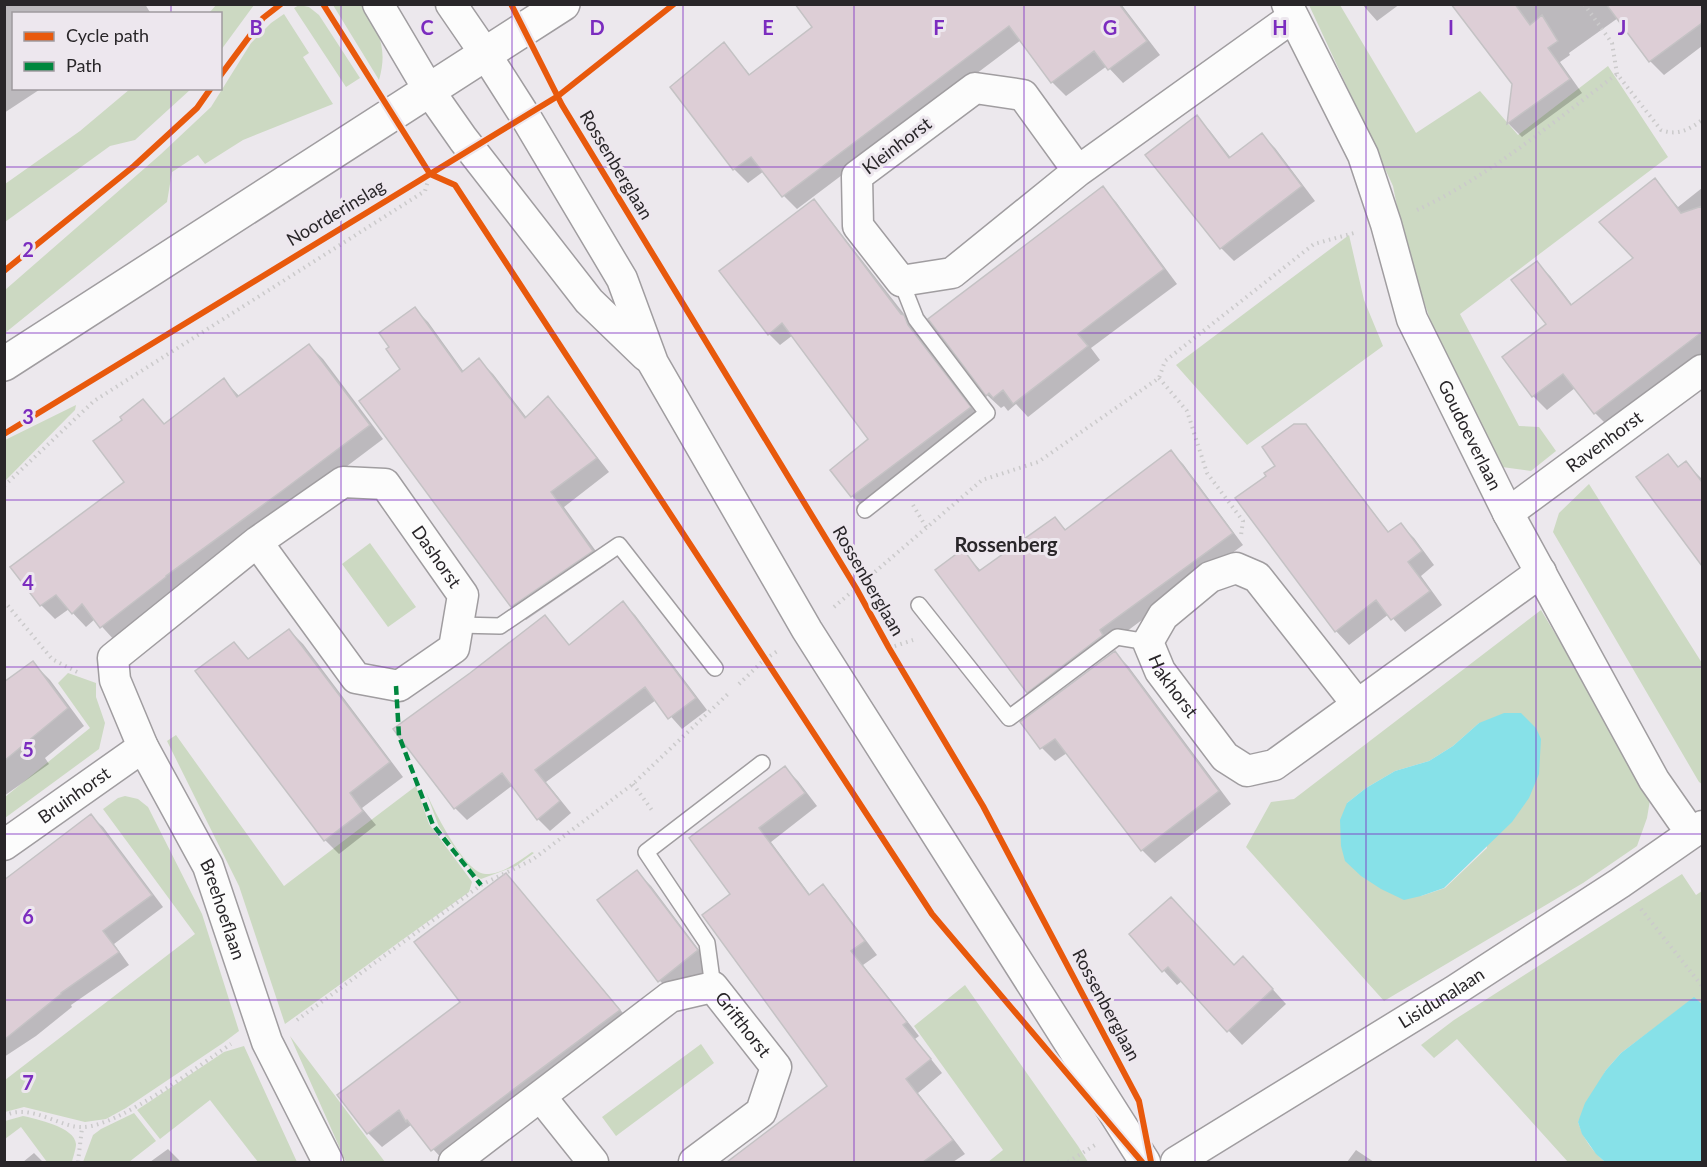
<svg xmlns="http://www.w3.org/2000/svg" width="1707" height="1167" viewBox="0 0 1707 1167" font-family="Lato,sans-serif">
<rect width="100%" height="100%" fill="#ece8ed"/>
<path fill="#ccd9c2" fill-rule="evenodd" d="M217 4 254 5 221 50 220 14 209 13Z
M299 5 309 7 319 15 360 78 346 87 294 8Z
M333 5H364C379 32 388 49 379 80Z
M1309 5H1340L1416 133 1480 91 1518 135 1608 66 1668 157 1460 314 1519 426 1539 427 1556 451 1531 471 1502 467 1438 342 1405 247 1393 186Z
M284 14 309 53 303 57 333 104 243 140 205 164 198 155 172 172 167 202 5 333V290L161 154 211 107 251 43 271 23Z
M130 89H191L135 140 110 146 5 222V184L80 131Z
M1349 235 1364 300 1383 346 1247 445 1176 365Z
M76 405 75 410 69 416 5 481V440Z
M1589 484 1702 663V784L1699 782 1553 532 1559 513Z
M370 543 416 607 388 627 342 564Z
M1541 610 1651 794 1647 818 1637 846 1583 883 1384 1001 1246 847 1271 802 1294 799ZM1479 723 1487 848 1445 888 1421 896 1347 803 1366 788 1395 771 1429 761 1453 746Z
M68 673 96 683V697L105 723 99 749 5 818V797L90 728 58 683Z
M176 735 284 886 416 786 429 824 470 879 472 882 469 892 285 1024 239 886 167 741Z
M426 792C434 810 465 874 486 874 503 874 519 861 532 852L534 853 516 866 481 879 476 876 439 827Z
M125 796 138 799 148 807 202 914 239 1031 223 1043 126 1108 106 1119 85 1122 24 1107 5 1112V1080L195 934 103 809 118 798Z
M1682 874 1696 895 1702 891V1004L1694 998 1621 1053 1606 1070 1578 1122C1583 1138 1592 1151 1605 1162H1568L1457 1039 1434 1058 1421 1045 1454 1020Z
M965 985 1078 1146 1088 1162H988L1003 1150 914 1026Z
M290 1036 385 1162H346Z
M701 1044 714 1063 616 1136 602 1117Z
M244 1046 297 1162H258L210 1100 160 1139 137 1110 224 1052Z
M134 1113 156 1141 129 1162H83L93 1135 101 1129Z
M23 1116C36 1119 75 1127 76 1144 76 1149 73 1157 72 1162H47L21 1127 5 1139V1121Z"/>
<path fill="#87e1e8" d="M1504 713H1521L1536 728 1541 739 1539 774 1529 798 1512 822 1444 888 1421 896 1404 900 1381 889 1361 876 1345 861 1341 846 1340 820 1347 803 1366 788 1395 771 1429 761 1453 746 1479 723Z
M1694 997 1702 1004V1162H1605L1596 1154 1582 1134 1578 1122 1585 1103 1606 1070 1621 1053Z"/>
<path fill="#0003" d="M4 4H145L151 14H14V88H42L4 113Z
M1067 4H1121L1160 55 1123 83 1107 66 1066 96 1052 82 1021 40 797 209 784 196 764 171 748 183 734 169 672 87 724 44 751 76Z
M1362 4H1400L1377 21Z
M1453 4H1702V46L1664 75 1650 61 1618 18 1569 53 1570 55 1560 62 1582 93 1522 137 1509 124 1513 84Z
M1197 117 1210 131 1231 158 1262 135 1275 148 1315 201 1234 261 1221 248Z
M1655 180 1678 207 1702 188V354L1608 426 1595 413 1575 388 1547 410 1533 396 1504 357 1548 325 1537 263 1550 276 1573 306 1635 258Z
M1102 188 1116 202 1177 284 1091 348 1100 360 1028 417 1016 404 1008 411 1004 406 1001 408 987 395Z
M813 201 825 213 915 328 920 338 981 420 864 508 852 496 832 470 871 439 793 335 780 345 769 334Z
M415 309 428 322 464 372 479 360 493 374 527 418 548 398 562 412 609 472 564 507 606 565 526 620 512 606 402 370Z
M309 345 323 359 383 439 115 641 95 619 86 627 69 609 55 619 41 605 12 567 126 482 124 421 143 401 165 425 224 380 240 397Z
M1305 426 1319 440 1389 533 1401 525 1414 538 1434 565 1421 576 1442 605 1405 632 1389 614 1349 645 1336 631 1268 476Z
M1171 452 1183 464 1243 545 1111 643 1040 703 1028 692 963 551 981 571 1055 519 1066 530Z
M1668 456 1679 468 1686 463 1701 478 1702 477V564L1638 477Z
M623 603 635 615 707 710 682 729 656 700 546 782 571 813 550 831 538 819 513 785 467 820 455 808 545 617 570 646Z
M289 630 303 644 403 777 362 808 376 825 339 854 325 840 234 644 250 660Z
M1115 653 1128 666 1231 804 1155 863 1142 850 1067 753 1055 761 1042 748 1022 722Z
M33 663 50 680 84 726 45 758 49 764 4 796V683Z
M785 768 798 781 817 806 771 842 811 896 822 886 835 899 877 955 863 965 919 1036 915 1039 942 1073 918 1093 965 1154 953 1162H729L829 1087 732 894 691 839Z
M91 816 103 827 163 907 114 944 129 965 71 1005 72 1007 36 1036 4 1057V882Z
M637 872 651 886 711 966 674 995 660 981 599 900Z
M506 875 519 889 633 1025 445 1162 411 1125 382 1147 368 1133 339 1095 462 1002Z
M1131 935 1257 972 1286 1004 1242 1045 1182 981 1177 985Z
M168 1149 181 1162H150Z
M1356 1150 1374 1162H1347Z
M34 1153 43 1162H23Z"/>
<path fill="#ddced6" stroke="#c4c2c4" stroke-width="1.5" d="M795 4H1119L1147 41 1108 70 1094 51 1051 83 1009 26 782 197 751 157 733 170 670 87 724 42 749 75 812 27Z
M1451 4H1515L1530 25 1542 15 1558 41 1548 48 1570 79 1507 124 1512 84Z
M1606 4H1702V23L1649 62Z
M1197 115 1229 158 1262 133 1302 186 1220 249 1145 155Z
M1655 178 1681 213 1702 206V332L1594 414 1563 374 1532 397 1502 357 1546 324 1511 280 1537 261 1571 305 1633 258 1599 222Z
M1103 186 1164 269 1078 334 1088 346 1013 404 1003 390 993 398 989 393 986 396 928 319Z
M814 199 901 314 904 315 908 325 971 407 851 497 830 470 868 439 782 323 768 335 719 271Z
M415 307 462 372 479 358 525 418 548 396 597 458 551 492 593 551 511 607 359 401 400 369 386 349 389 347 379 333Z
M309 344 370 425 282 491 166 576V577L100 628 82 604 72 614 56 595 40 606 10 567 124 482 93 441 122 420 120 417 143 399 164 424 224 378 237 397Z
M1294 424H1306L1388 532 1401 523 1422 551 1408 562 1430 591 1391 620 1376 600 1335 632 1235 498 1266 476 1264 473 1275 466 1262 447Z
M1171 450 1233 533 1100 630 1103 635 1027 693 935 570 963 549 979 571 1055 517 1065 530Z
M1668 454 1678 467 1686 461 1702 482V566L1636 477Z
M623 601 696 698 668 719 645 687 535 770 560 801 537 820 502 773 454 809 393 729 470 673 545 615 569 645Z
M289 629 390 762 350 793 363 811 324 841 195 671 234 642 248 659Z
M1115 651 1219 791 1141 851 1055 739 1040 749 1020 722Z
M33 661 68 708 4 761V682Z
M785 766 805 793 759 828 809 895 823 884 865 941 851 951 907 1022 903 1025 931 1059 906 1079 953 1140 923 1162H727L827 1086 702 915 730 894 689 838Z
M91 814 152 895 103 931 119 952 61 993V994L4 1040V880Z
M637 870 698 950 658 982 597 900Z
M506 873 620 1010 431 1151 407 1120 406 1122 399 1110 367 1134 337 1095 460 1002 414 942Z
M1171 897 1234 965 1243 956 1273 989 1227 1032 1168 967 1162 972 1129 934Z"/>
<g fill="none" stroke-linecap="round" stroke-linejoin="round">
<defs>
<path id="lane" d="M865 510 987 413 916 319 901 281
M919 605 1009 718 1117 637 1148 642
M458 625 500 626 619 545 715 668
M713 987 707 943 646 852 762 763"/>
<g id="street">
<path d="M378 4 430 92 463 139 589 301 646 356"/>
<path d="M451 4 486 55 525 116 622 279 653 363 807 630 1145 1162"/>
<path id="s1" d="M1287 4 1363 155 1386 224 1412 319 1508 513 1654 780 1691 833"/>
<path d="M1078 171 1023 95 975 88 857 176 858 226 901 281 952 273 1078 171 1293 17"/>
<path id="s2" d="M1508 513 1702 370"/>
<path id="s3" d="M257 542 343 482 385 484 463 595 454 648 399 686 356 678 257 542 113 658 115 680 143 747 208 866 267 1042 328 1162"/>
<path id="s4" d="M1357 704 1257 577 1236 568 1210 577 1163 616 1148 642 1160 671 1225 757 1247 771 1274 765 1541 572"/>
<path id="s5" d="M4 845 143 747"/>
<path d="M541 1097 593 1162"/>
<path id="s6" d="M454 1162 670 997 713 987 776 1067 761 1112 694 1162"/>
<path id="s7" d="M1176 1162 1454 991 1620 883 1702 826"/>
</g>
<path id="secondary" d="M4 364 563 4"/>
</defs>
<use href="#lane" stroke="#a09da0" stroke-width="18"/>
<use href="#street" stroke="#a09da0" stroke-width="33"/>
<use href="#secondary" stroke="#a09da0" stroke-width="36"/>
<path stroke="#cbcacb" stroke-width="4" stroke-dasharray="1.5 4.5" stroke-linecap="butt" d="M1584 4 1612 43 1617 74 1661 130C1677 136 1689 130 1702 120
M1417 210C1490 176 1553 122 1617 74
M1159 378 1187 411 1207 473 1243 521 1241 535
M4 486 94 401 425 191 430 174
M913 505 926 527
M4 601 52 659 79 673
M834 607 982 480 1038 462 1159 378 1165 361 1314 244 1354 233
M889 648 913 640
M739 684 764 660 779 650
M633 784 654 813
M1641 909 1702 986
M297 1020 481 885 532 860 633 784 729 693
M4 1116C31 1102 61 1129 84 1127 121 1125 198 1066 231 1044
M78 1162 82 1128
M1068 1162 1095 1145"/>
<use href="#lane" stroke="#fcfcfc" stroke-width="15"/>
<use href="#street" stroke="#fcfcfc" stroke-width="30"/>
<use href="#secondary" stroke="#fcfcfc" stroke-width="33"/>
<path stroke="#00873e" stroke-width="4.5" stroke-dasharray="9 4.5" stroke-linecap="butt" d="M396 686 399 736 433 825 481 885"/>
<defs>
<path id="cycleway" d="M323 4 430 174 455 185 932 914 1142 1162
M511 4 562 105 856 588 889 648 983 806 1139 1101 1151 1162
M220 76 263 18 281 4
M4 271 134 166 197 108 211 88
M4 434 558 96 674 4"/>
</defs>
<use href="#cycleway" stroke="#ede7ee" stroke-width="10"/>
<use href="#cycleway" stroke="#e8590c" stroke-width="6"/>
</g>
<path fill="none" stroke="#7b2cbf" stroke-width="1.5" stroke-opacity="0.55" d="M171 4V14M341 4V1162M512 4V1162M683 4V1162M854 4V1162M1024 4V1162M1195 4V1162M1366 4V1162M1536 4V1162M171 88V1162M4 167H1702M4 333H1702M4 500H1702M4 667H1702M4 834H1702M4 1000H1702"/>
<g text-anchor="middle" stroke-width="6" stroke-linejoin="round" paint-order="stroke">
<g font-size="18" fill="#292629" stroke="#ede7ee">
<text transform="translate(897 146) rotate(-37)" y="6">Kleinhorst</text>
<text transform="translate(616 165) rotate(59)" y="6">Rossenberglaan</text>
<text transform="translate(336 213) rotate(-31)" y="6">Noorderinslag</text>
<text dy="6" stroke="none"><textPath href="#s1" startOffset="470">Goudoeverlaan</textPath></text>
<text dy="6" stroke="none"><textPath href="#s2" startOffset="120">Ravenhorst</textPath></text>
<text dy="6" stroke="none"><textPath href="#s3" startOffset="236">Dashorst</textPath></text>
<text transform="translate(868 581) rotate(60)" y="6">Rossenberglaan</text>
<text dy="6" stroke="none"><textPath href="#s4" startOffset="354">Hakhorst</textPath></text>
<text dy="6" stroke="none"><textPath href="#s5" startOffset="86">Bruinhorst</textPath></text>
<text dy="6" stroke="none"><textPath href="#s3" startOffset="1076">Breehoeflaan</textPath></text>
<text dy="6" stroke="none"><textPath href="#s7" startOffset="312">Lisidunalaan</textPath></text>
<text transform="translate(1106 1005) rotate(62)" y="6">Rossenberglaan</text>
<text dy="6" stroke="none"><textPath href="#s6" startOffset="364">Grifthorst</textPath></text>
</g>
<g font-size="20" font-weight="bold" fill="#292629" stroke="#ede7ee">
<text x="1006" y="552">Rossenberg</text>
</g>
</g>
<g font-size="20" text-anchor="middle" font-weight="bold" fill="#7b2cbf" stroke="#ede7ee" stroke-width="6" stroke-linejoin="round" paint-order="stroke">
<text x="256" y="35">B</text>
<text x="427" y="35">C</text>
<text x="597" y="35">D</text>
<text x="768" y="35">E</text>
<text x="939" y="35">F</text>
<text x="1110" y="35">G</text>
<text x="1280" y="35">H</text>
<text x="1451" y="35">I</text>
<text x="1622" y="35">J</text>
<text x="28" y="257">2</text>
<text x="28" y="424">3</text>
<text x="28" y="590">4</text>
<text x="28" y="757">5</text>
<text x="28" y="924">6</text>
<text x="28" y="1090">7</text>
</g>
<rect width="1707" height="1167" fill="none" stroke="#292629" stroke-width="12"/>
<rect x="12" y="12" width="210" height="78" fill="#ede7ee" stroke="#9f9a9f" stroke-width="1.5"/>
<rect x="24" y="32" width="30" height="9" fill="#e8590c" stroke="#9f9a9f" stroke-width="1.5"/>
<text x="66" y="42" font-size="18" fill="#292629">Cycle path</text>
<rect x="24" y="62" width="30" height="9" fill="#00873e" stroke="#9f9a9f" stroke-width="1.5"/>
<text x="66" y="72" font-size="18" fill="#292629">Path</text>
</svg>
